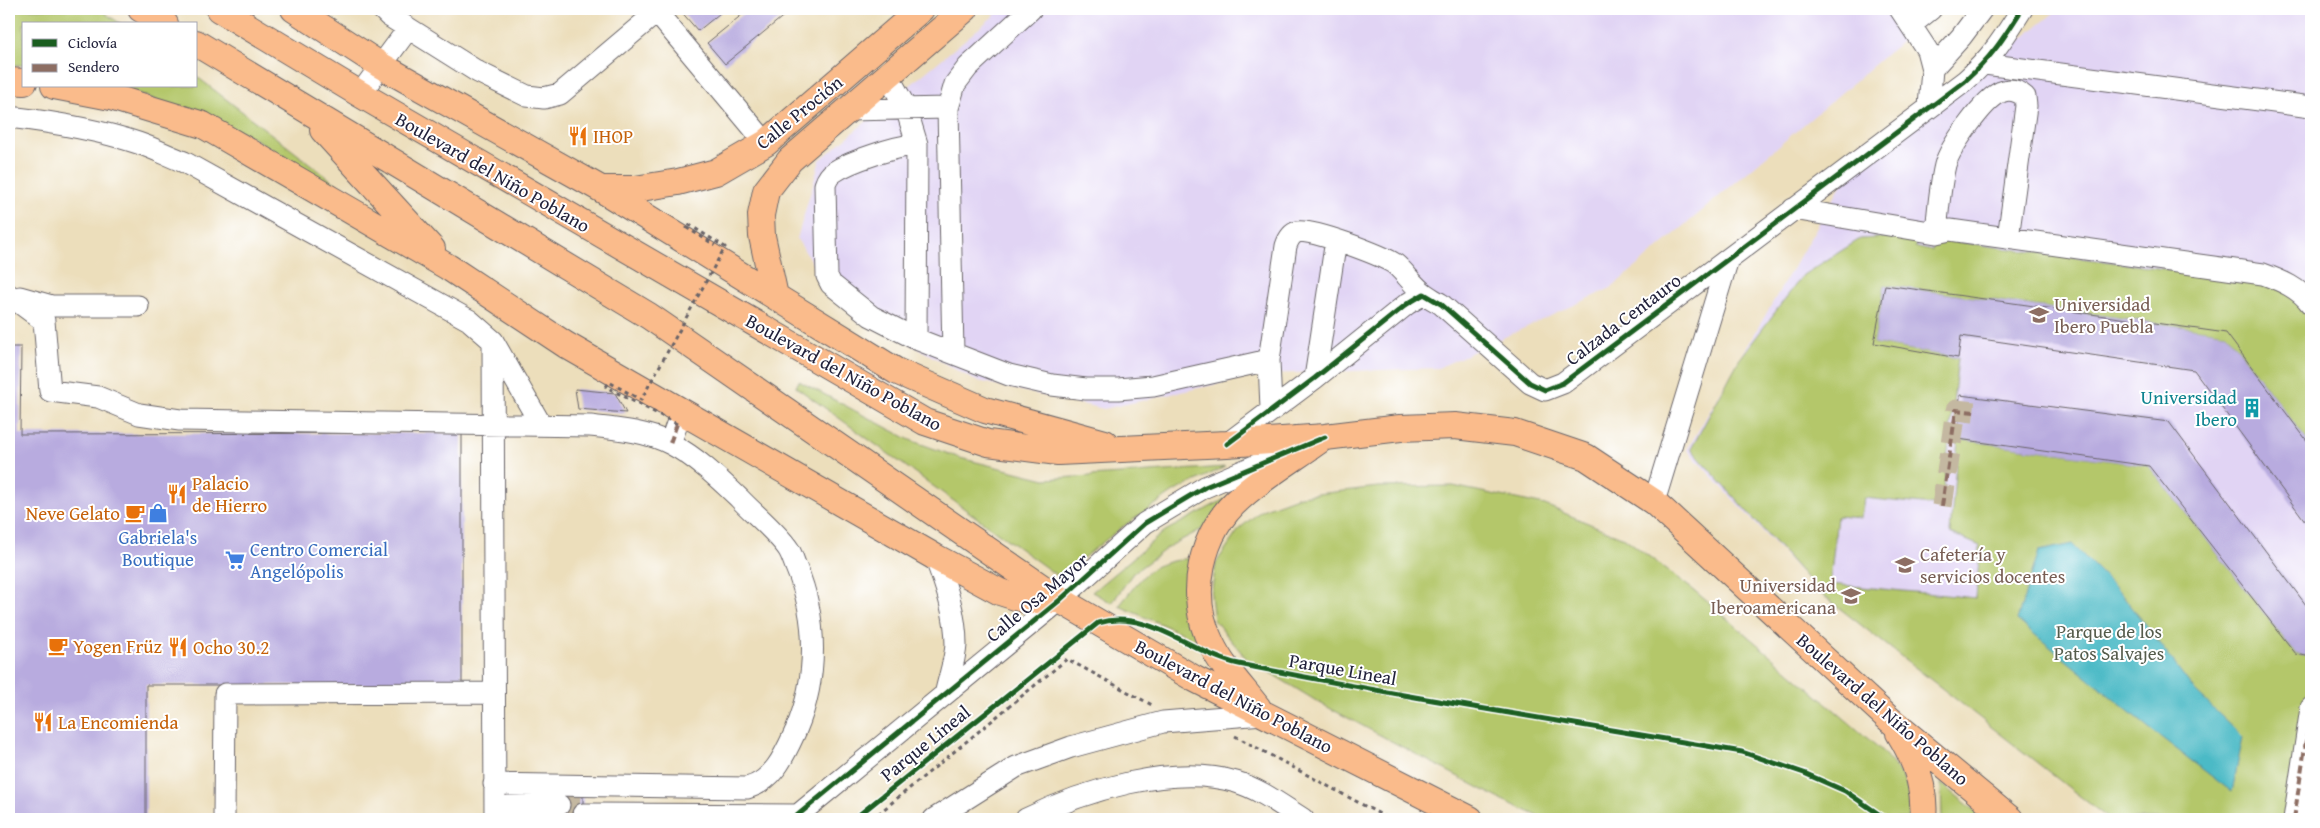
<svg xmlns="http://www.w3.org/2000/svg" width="2320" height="828" viewBox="0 0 2320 828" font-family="'Gentium Book Plus',serif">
<rect width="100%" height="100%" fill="#fff"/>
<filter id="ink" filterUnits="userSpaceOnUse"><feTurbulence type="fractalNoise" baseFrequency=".02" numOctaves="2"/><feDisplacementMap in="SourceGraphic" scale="10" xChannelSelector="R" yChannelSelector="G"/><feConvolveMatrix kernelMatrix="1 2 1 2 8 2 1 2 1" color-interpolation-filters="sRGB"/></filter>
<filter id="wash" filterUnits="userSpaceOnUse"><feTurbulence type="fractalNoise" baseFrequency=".0096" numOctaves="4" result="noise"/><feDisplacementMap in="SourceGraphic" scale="20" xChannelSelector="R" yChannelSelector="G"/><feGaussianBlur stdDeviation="1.12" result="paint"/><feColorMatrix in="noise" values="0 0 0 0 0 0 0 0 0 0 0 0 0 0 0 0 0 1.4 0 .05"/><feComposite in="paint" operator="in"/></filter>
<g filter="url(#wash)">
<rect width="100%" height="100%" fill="#ecdebb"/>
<path fill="#e1d4f4" d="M1002 9H1940L1611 288 1438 368 1262 374 1104 409 974 380 838 303 797 239 820 160Z
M2059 9H2311V819H2109L1820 593 1687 450 1844 180Z"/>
<path fill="#b4c76b" stroke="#6b7453" d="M9 9H99L121 24H24V65H9Z
M196 76 370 210 254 138 119 86H196Z
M1919 235 1915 247 1932 251 1935 239 2280 284 2311 320V446L2226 333 1885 285 1874 343 1958 358 1942 506 1864 498 1861 518 1837 516 1830 584 1976 598 1980 546 1950 533 1958 439 2149 466 2296 654 2311 657V819H2109L1820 593 1691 449 1739 360 1803 275 1860 239Z
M799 381 910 440 960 458 1045 479 1225 467 1175 491 1121 528 1059 577 796 387Z
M1453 486 1545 505 1626 539 1696 592 1880 749C1901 773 1913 785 1908 819H1545L1500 799 1318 702 1246 658 1214 620 1211 596 1216 563 1240 528 1262 510 1300 496 1378 487Z
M1227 498 1204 528 1170 546 1133 573 1112 603 1092 592 1165 531Z
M1192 558 1198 640 1119 606C1146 573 1147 563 1192 558Z
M1941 783 1985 819H1942Z"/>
<path fill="#4cbac6" stroke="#376e80" d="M2072 544 2122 594 2195 691 2243 737 2232 792 2149 728 2017 620 2039 551Z"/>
<g id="blocks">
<path fill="#b8abdf" d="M679 9H725L698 31Z
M749 9H792L725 64 707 43Z
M1885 285 2226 333 2311 446V529L2194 370 1961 336 1958 358 1874 343Z
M9 347H21L20 434 462 433V685H146V819H9Z
M575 389 615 393 626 413 578 409Z
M1960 395 2169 422 2306 605H2311V657L2296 654 2149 466 1958 439Z
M559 796H583V819H559Z"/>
</g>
</g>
<g filter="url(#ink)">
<use href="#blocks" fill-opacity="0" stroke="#696468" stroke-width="1"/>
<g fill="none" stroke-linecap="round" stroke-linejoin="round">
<path stroke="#c4b8a1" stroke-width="21" stroke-dasharray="21 11" stroke-linecap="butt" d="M1942 506 1956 410 1974 412
M559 805 583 806"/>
<defs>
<path id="minor" d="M382 9 389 16 478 72 527 96 544 98 560 94 657 12
M654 9 766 143
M1900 9 1927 50 1932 69 1929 107
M1911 25 1931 9
M1985 64 2311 107
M1932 69 1961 37 1982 9
M888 76 906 108 917 144 916 339
M360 94 408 29
M848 110 948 108
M9 117C52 122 96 129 138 143 153 148 169 156 184 162L469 320 493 341 541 425
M917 144C895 147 852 160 834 172 829 175 827 179 825 185L827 276 831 284 871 316 916 339 1009 375 1052 385 1086 389H1118L1153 386 1269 360
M1793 209 1936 233 1950 230 2263 274C2282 281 2299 288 2311 304
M1936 233C1938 211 1940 186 1945 165 1950 147 1984 99 2001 92 2010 88 2018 91 2025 97L2026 106 2008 238
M9 295 44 321 50 391 98 397 139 414 180 420 590 426C617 429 646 431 671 444 696 457 718 478 739 498 753 513 778 533 789 550 792 555 794 562 796 567 818 619 818 678 796 730 785 754 774 781 747 788L494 784
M20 297 52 306H138
M493 342 495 819
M953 353 948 108 955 84 968 67 1031 9
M1315 378 1336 240
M1271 409 1269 360 1286 246C1288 240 1291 234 1297 232 1309 227 1383 256 1395 264 1406 273 1413 286 1425 294 1430 298 1436 301 1441 304L1530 383 1545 390 1563 383 1965 81C1992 57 2003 39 2022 9
M670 443 677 424
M1227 444 1315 378 1407 304 1424 294
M1654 502 1728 259
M935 557C946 586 956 614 956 645 955 660 949 677 946 691
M495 814 508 806 559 805
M583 814 798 815
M224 819 225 694 494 693
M793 819 1060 600 1145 523 1205 487 1292 450
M934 819 1016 767 1071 747 1163 722 1263 714
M1026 819C1083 791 1173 763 1236 782 1260 789 1282 806 1303 819
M2294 819 2311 708"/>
<path id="major" d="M141 9 165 24
M219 9 360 94 925 422 988 443 1058 452 1227 444 1325 437 1400 428 1455 426 1515 433 1586 457 1654 502 1889 719 2010 819
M294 9 380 65 601 189 896 371 985 410 1105 443
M196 43 649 316 1060 600 1195 679 1470 819
M9 81 24 82
M54 86 111 97 203 125 448 267 566 345 935 557 1000 592 1025 600H1060
M323 130 432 249
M601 189H635L678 182 716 172 766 143 921 9
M775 296 762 236 761 215 766 191 790 160 965 9
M1258 708C1242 687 1222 667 1211 643 1187 596 1200 532 1241 497 1266 475 1297 457 1324 437
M1899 733C1915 759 1926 788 1923 819"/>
</defs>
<use href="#minor" stroke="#696468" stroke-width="23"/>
<use href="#major" stroke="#696468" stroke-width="28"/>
<path stroke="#696468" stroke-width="3" stroke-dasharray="4 4" stroke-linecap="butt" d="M1235 736 1389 819
M872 819 1067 659 1152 705"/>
<use href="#minor" stroke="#fff" stroke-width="21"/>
<use href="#major" stroke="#fabb8b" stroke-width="26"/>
<path stroke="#696468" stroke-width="3" stroke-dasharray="4 4" stroke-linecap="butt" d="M677 424 606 387 609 382 641 400 725 247 688 224 687 228 715 245"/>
<path stroke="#8d6e63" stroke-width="4" stroke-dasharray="8 4" stroke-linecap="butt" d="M670 443 677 424
M1942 506 1956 410 1974 412
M2294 819 2311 708"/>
<defs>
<path id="cycleway" d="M1227 444 1315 378 1407 304 1424 294 1441 304 1530 383 1545 390 1563 383 1965 81C1992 57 2003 39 2022 9
M793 819 1060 600 1145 523 1205 487 1325 437
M854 819 1098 623C1149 608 1191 654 1239 664 1406 698 1575 723 1742 752L1804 773 1845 791 1886 819"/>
</defs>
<use href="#cycleway" stroke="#fff" stroke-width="8"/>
<use href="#cycleway" stroke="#1b5e20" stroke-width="5"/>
</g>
</g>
<defs>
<symbol id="restaurant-bare" viewBox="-9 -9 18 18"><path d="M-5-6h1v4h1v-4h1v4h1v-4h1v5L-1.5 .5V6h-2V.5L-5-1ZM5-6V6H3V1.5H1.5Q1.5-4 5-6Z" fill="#e8710a" stroke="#fff" stroke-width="2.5" paint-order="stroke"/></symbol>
<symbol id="university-bare" viewBox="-9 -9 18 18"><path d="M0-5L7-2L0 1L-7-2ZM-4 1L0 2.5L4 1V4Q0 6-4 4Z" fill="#8d6e63" stroke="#fff" stroke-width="2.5" paint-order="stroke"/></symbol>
<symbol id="building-bare" viewBox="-9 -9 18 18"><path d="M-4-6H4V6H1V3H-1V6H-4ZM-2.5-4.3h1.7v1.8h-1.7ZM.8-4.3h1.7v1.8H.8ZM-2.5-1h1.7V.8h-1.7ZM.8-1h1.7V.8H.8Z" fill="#0f9aa8" stroke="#fff" stroke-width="2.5" paint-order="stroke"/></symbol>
<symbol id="cafe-bare" viewBox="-9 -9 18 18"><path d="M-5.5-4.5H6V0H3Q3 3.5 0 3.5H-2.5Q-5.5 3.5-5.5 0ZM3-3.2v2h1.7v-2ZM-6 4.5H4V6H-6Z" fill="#e8710a" stroke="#fff" stroke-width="2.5" paint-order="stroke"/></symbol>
<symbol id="shop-bare" viewBox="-9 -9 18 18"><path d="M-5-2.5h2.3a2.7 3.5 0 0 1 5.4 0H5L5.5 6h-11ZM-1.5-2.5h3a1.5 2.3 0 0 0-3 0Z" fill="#3f7fe0" stroke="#fff" stroke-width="2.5" paint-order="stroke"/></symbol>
<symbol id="supermarket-bare" viewBox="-9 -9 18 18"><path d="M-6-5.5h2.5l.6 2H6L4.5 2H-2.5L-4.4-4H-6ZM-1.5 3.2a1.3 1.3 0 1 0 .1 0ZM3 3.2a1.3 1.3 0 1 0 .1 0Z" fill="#3f7fe0" stroke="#fff" stroke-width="2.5" paint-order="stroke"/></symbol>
<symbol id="school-bare" viewBox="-9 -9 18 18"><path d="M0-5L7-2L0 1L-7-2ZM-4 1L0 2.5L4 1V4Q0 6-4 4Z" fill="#8d6e63" stroke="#fff" stroke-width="2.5" paint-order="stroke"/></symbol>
</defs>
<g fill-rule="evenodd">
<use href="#restaurant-bare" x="564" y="122" width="28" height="28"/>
<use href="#university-bare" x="2025" y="301" width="28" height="28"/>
<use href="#building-bare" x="2238" y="394" width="28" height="28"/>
<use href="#restaurant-bare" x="163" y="480" width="28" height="28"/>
<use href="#cafe-bare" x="121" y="499" width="28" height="28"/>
<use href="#shop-bare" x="144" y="499" width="28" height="28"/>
<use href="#supermarket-bare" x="221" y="546" width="28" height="28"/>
<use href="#university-bare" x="1891" y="551" width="28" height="28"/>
<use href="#school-bare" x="1837" y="582" width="28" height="28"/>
<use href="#cafe-bare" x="44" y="632" width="28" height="28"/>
<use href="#restaurant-bare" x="164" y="633" width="28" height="28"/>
<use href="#restaurant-bare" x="29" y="708" width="28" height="28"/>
</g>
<g text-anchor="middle" stroke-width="4" stroke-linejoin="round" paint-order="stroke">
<g font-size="19" fill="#22223b" stroke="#fff">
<text transform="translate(799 112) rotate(-39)" y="7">Calle Proción</text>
<text transform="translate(493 172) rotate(30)" y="7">Boulevard del Niño Poblano</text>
<text transform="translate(1623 319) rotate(-37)" y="7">Calzada Centauro</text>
<text transform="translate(844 372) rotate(29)" y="7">Boulevard del Niño Poblano</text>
<text transform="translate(1037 597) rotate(-40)" y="7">Calle Osa Mayor</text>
<text transform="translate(1343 669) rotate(10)" y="7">Parque Lineal</text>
<text transform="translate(1234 696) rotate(28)" y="7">Boulevard del Niño Poblano</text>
<text transform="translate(1883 709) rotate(41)" y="7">Boulevard del Niño Poblano</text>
<text transform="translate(925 743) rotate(-39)" y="7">Parque Lineal</text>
</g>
<g font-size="19" fill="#c56008" stroke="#fff" text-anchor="start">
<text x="593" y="143">IHOP</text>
<text x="192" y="490">Palacio<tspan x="192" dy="22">de Hierro</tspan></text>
<text x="120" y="520" text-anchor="end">Neve Gelato</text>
<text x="73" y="653">Yogen Früz</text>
<text x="193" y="654">Ocho 30.2</text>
<text x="58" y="729">La Encomienda</text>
</g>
<g font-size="19" fill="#785e54" stroke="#fff" text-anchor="start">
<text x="2054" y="311">Universidad<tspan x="2054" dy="22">Ibero Puebla</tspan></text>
<text x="1920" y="561">Cafetería y<tspan x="1920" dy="22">servicios docentes</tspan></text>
<text x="1836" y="592" text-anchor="end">Universidad<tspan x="1836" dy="22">Iberoamericana</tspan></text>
</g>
<g font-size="19" fill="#0d838f" stroke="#fff" text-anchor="end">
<text x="2237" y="404">Universidad<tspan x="2237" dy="22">Ibero</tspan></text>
</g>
<g font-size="19" fill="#366cbe" stroke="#fff">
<text x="158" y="544">Gabriela's<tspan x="158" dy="22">Boutique</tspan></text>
<text x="250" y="556" text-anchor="start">Centro Comercial<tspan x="250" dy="22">Angelópolis</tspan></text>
</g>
<g font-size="19" fill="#555c4c" stroke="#fff">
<text x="2109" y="638">Parque de los<tspan x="2109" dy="22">Patos Salvajes</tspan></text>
</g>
</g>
<rect width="2320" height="828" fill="none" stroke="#fff" stroke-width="30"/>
<rect x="22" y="22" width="175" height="65" fill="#ffffff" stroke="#a7a7b1"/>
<rect x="32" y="39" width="25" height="8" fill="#1b5e20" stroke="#a7a7b1"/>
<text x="68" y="48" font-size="15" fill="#22223b">Ciclovía</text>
<rect x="32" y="64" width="25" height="8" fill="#8d6e63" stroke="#a7a7b1"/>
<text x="68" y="72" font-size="15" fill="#22223b">Sendero</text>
</svg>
